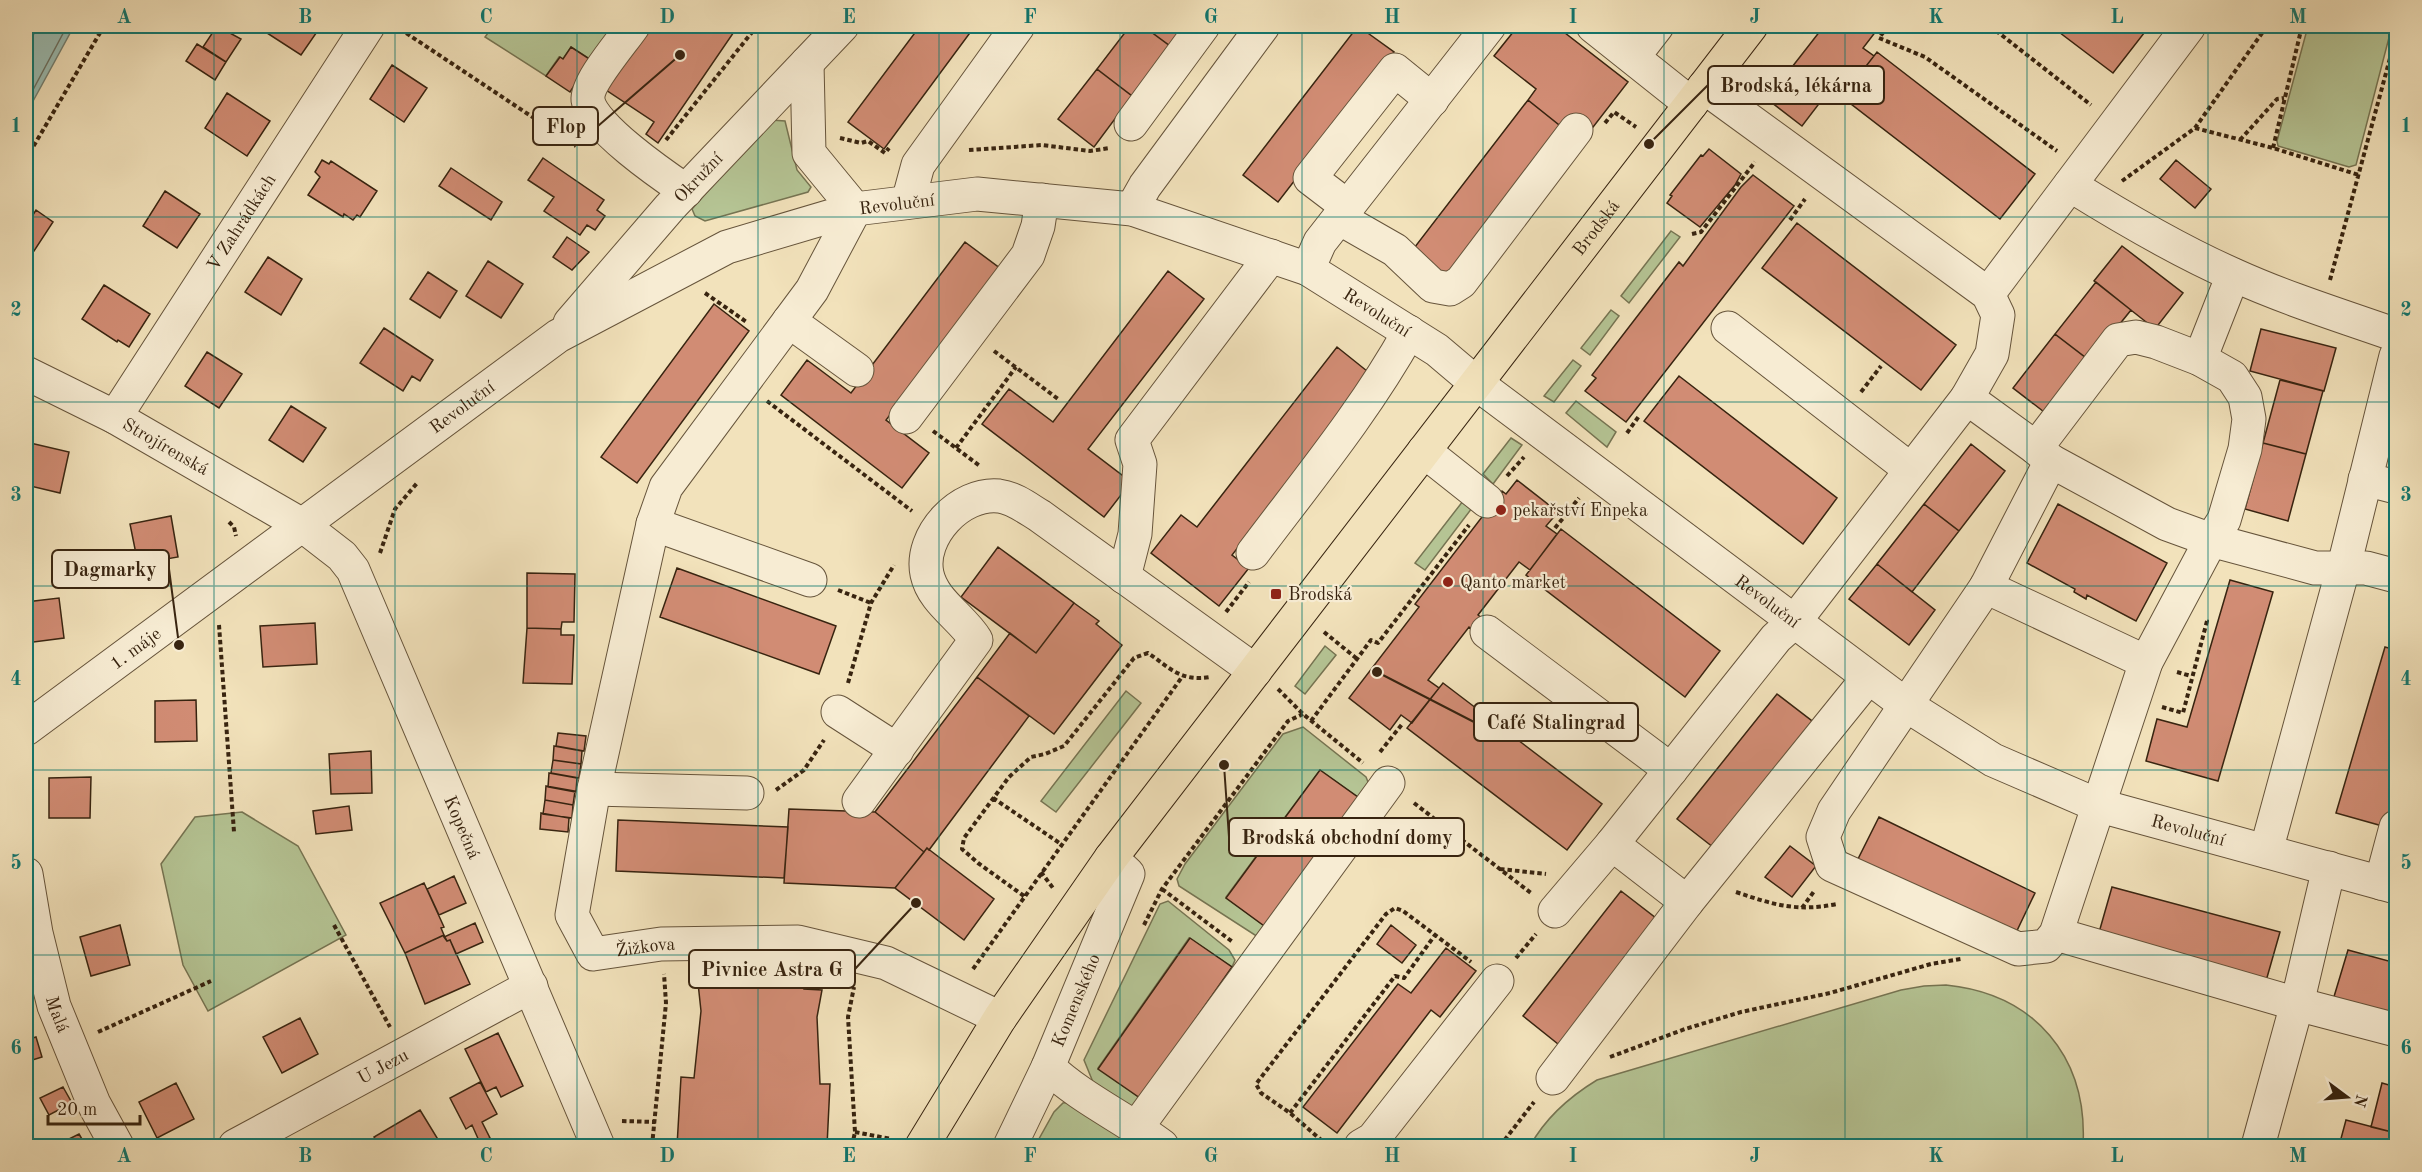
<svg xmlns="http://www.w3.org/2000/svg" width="2422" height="1172" viewBox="0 0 2422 1172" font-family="'Old Standard TT',serif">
<rect width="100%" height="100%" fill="#f2e2bb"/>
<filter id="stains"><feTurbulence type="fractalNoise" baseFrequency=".00333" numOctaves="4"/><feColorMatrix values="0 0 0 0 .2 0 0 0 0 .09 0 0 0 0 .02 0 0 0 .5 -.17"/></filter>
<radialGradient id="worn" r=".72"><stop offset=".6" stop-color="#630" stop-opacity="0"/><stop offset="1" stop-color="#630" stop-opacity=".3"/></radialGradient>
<path fill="#b5c494" stroke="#767452" stroke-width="1.5" d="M493 26H615L591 60 571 47 563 59 559 57 546 76 485 37Z
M2308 26H2392L2356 165 2349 167 2278 146 2277 141Z
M771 120 785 121 797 170 811 187 808 192 705 221 695 216 692 209Z
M1671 231 1680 237 1629 303 1621 296Z
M1611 310 1619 316 1590 355 1581 348Z
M1573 360 1581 366 1554 402 1544 396Z
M1576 401 1616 432 1607 447 1566 413Z
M1511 438 1522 445 1493 484 1483 474Z
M1463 501 1472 508 1425 570 1415 563Z
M1325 646 1336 655 1305 694 1295 686Z
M1126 691 1141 703 1056 812 1041 801Z
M1303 727 1366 777 1370 787 1362 800 1320 770 1226 897 1267 928 1258 937 1179 886 1177 879 1185 864 1283 734Z
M242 812 298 846 346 935 208 1011 183 965 161 864 195 817Z
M1168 901 1229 950 1235 960 1232 967 1189 938 1098 1068 1140 1098 1136 1104 1129 1107 1095 1087 1084 1060 1160 904Z
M1946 985C2035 994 2088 1057 2083 1146H1530C1546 1117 1569 1097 1597 1080L1901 990 1924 986Z
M1079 1101 1151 1146H1035L1054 1112 1063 1103Z"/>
<path fill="#9bbdb3" stroke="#738072" stroke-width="1.5" d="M38 26H74L26 114V49Z"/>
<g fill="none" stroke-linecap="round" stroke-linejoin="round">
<path stroke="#6a7062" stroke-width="1.5" d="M26 103 67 26"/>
</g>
<path fill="#d18c74" stroke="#382410" stroke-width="1.5" d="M217 26 241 39 226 62 203 47Z
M272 26H321L301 55 267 33Z
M650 26H738L658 143 646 134 654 122 606 90Z
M920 26H975L884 149 848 122Z
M1130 26H1143L1170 46 1132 96 1097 69Z
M1143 26H1186L1170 46Z
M1358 26 1394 52 1278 202 1243 175Z
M1518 26H1556L1628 82 1590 131 1563 128 1528 100 1536 89 1494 56Z
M1824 26H1880L1863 48 1874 56 1845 93 1834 84 1802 126 1767 99Z
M2051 26H2145L2148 28 2113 73Z
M197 44 226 62 215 80 186 61Z
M571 47 591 60 570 92 546 76 560 57 563 59Z
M1877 52 2035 174 2000 219 1842 97Z
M392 65 427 88 404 122 370 99Z
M1097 69 1132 96 1094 147 1058 119Z
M227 93 270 121 247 156 205 128Z
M1528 100 1563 128 1445 278 1411 252Z
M1709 149 1741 174 1735 185 1700 227 1667 203 1672 196 1670 195 1701 155 1703 156Z
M543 158 604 200 597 210 605 216 595 230 587 225 580 235 544 211 554 197 528 180Z
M322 160 329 164 331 161 377 191 360 217 357 215 353 220 344 214 343 217 308 195 320 177 315 172Z
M2176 160 2211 189 2195 208 2160 179Z
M451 168 502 202 491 220 439 186Z
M1753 175 1794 206 1626 422 1585 391 1596 378 1592 375 1679 262 1683 266 1741 187Z
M165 191 200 214 177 248 143 226Z
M36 210 53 222 34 251 26 246V226Z
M1797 223 1956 345 1921 390 1762 268Z
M567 237 589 252 572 270 553 257Z
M965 242 1001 269 886 420 929 453 902 488 781 395 807 360 851 393Z
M2122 246 2183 293 2155 329 2094 281Z
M268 257 302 279 281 315 245 292Z
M488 261 523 284 501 318 466 296Z
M1168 271 1204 299 1088 449 1131 482 1104 517 982 424 1009 389 1053 422Z
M428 272 457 291 440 318 410 299Z
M2096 282 2131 310 2090 361 2055 334Z
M104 285 150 314 129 347 118 340 117 342 82 319Z
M714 304 749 331 637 483 601 457Z
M384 328 433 360 420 381 412 376 403 391 360 363Z
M2261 329 2336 348 2324 391 2250 371Z
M2055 334 2090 361 2048 415 2013 388Z
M1337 347 1372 375 1232 555 1249 568 1219 606 1151 553 1181 515 1197 527Z
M207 352 242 374 219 408 185 386Z
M1679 376 1837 498 1803 544 1644 421Z
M2280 380 2323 391 2306 454 2263 443Z
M291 406 326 428 303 462 269 440Z
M26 442 69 452 60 493 26 485Z
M2263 443 2306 454 2288 521 2245 509Z
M1971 444 2005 471 1959 531 1924 504Z
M1517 480 1558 512 1546 526 1557 534 1530 570 1519 562 1478 615 1483 619 1474 631 1469 627 1428 680 1439 688 1412 723 1401 715 1390 730 1349 698 1419 607 1415 604 1502 491 1506 494Z
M1924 504 1959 531 1912 592 1877 564Z
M2058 504 2167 563 2136 621 2087 595 2086 599 2074 592 2075 589 2027 563Z
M171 516 178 557 138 564 130 524Z
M1561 529 1720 651 1685 697 1526 575Z
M998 547 1074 603 1036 653 961 597Z
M1877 564 1935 610 1909 645 1849 599Z
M677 568 836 626 819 674 660 617Z
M527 573 575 574 574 622H562L561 629 527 628Z
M2230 580 2273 592 2218 781 2146 761 2157 719 2187 727Z
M59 598 64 638 26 643V602Z
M1074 603 1099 621 1096 624 1122 645 1054 734 977 677 1010 633 1036 653Z
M315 623 317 664 263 667 260 626Z
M527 628 561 629V635H574L572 684 523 683Z
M2385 647 2396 650V791L2386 827 2336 813Z
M977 677 1029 716 929 850 927 848 924 852 875 812Z
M1443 683 1602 804 1567 850 1407 728Z
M1777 694 1816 724 1718 851 1677 819Z
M196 700 197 741 155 742V701Z
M558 733 586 736 584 751 556 746Z
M554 746 582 751 581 764 553 760Z
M371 751 372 793 331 794 329 754Z
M553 760 581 764 579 778 551 773Z
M1320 770 1362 800 1267 928 1226 898Z
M549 773 577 778 576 792 548 787Z
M91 777 90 818H49V778Z
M546 786 575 791 573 805 545 800Z
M545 800 573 805 572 818 543 814Z
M349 806 352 830 316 834 313 811Z
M789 809 875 812 924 852 895 888 784 883Z
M541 813 569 818 568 832 540 829Z
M1879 817 2035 893 2013 939 1856 863Z
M618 820 788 827 784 878 616 871Z
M1790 846 1816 866 1792 897 1765 877Z
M927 848 994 899 964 940 895 888Z
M454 876 466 903 439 915 427 889Z
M424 883 444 927 441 928 444 935 405 953 380 903Z
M2112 887 2280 932 2266 981 2098 936Z
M1621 891 1661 922 1563 1048 1523 1016Z
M475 923 483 942 456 954 450 940 447 941 444 937Z
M120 925 130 965 91 976 80 937Z
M1391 925 1416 945 1402 963 1377 944Z
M444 935 447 941 450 940 470 984 425 1004 405 953Z
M1190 938 1232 967 1140 1098 1098 1069Z
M1446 948 1476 971 1440 1017 1431 1010 1337 1133 1303 1107 1398 984 1411 993Z
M2348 950 2396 963V1017L2333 1000Z
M717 970 805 975 804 989 822 990 817 1017 820 1084H830L827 1146H677L681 1077 694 1078 701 1011 698 983 716 984Z
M300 1018 318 1054 282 1073 263 1037Z
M498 1033 523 1086 501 1097 496 1087 486 1092 465 1049Z
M36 1037 42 1057 26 1062V1040Z
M480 1082 497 1114 482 1122 490 1138 480 1143 472 1125 466 1129 450 1098Z
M176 1083 194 1119 157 1138 139 1102Z
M2382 1083 2396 1087V1133L2371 1127Z
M63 1087 72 1103 49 1115 40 1098Z
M420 1110 442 1146H380L374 1137Z
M2346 1120 2396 1133V1146H2339Z
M79 1134 86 1146H55Z"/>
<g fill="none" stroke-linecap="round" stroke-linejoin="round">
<defs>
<g id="minor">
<path d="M633 26C623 41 586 83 588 100 591 126 664 176 686 191"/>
<path d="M1593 26 1691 104"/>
<path d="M1633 57 1657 26"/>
<path d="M807 63 809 153 855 209"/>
<path d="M1704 87 1988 294 1998 315 1992 354 1967 398"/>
<path d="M1131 124 1203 26"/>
<path d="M2070 185C2123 218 2177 250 2234 275 2287 299 2342 316 2396 335"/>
<path d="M908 202 918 165 1018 26"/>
<path d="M1348 207 1310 178 1395 70 1432 100"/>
<path id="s1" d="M855 209 812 290 666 487 653 524 594 789 572 915 593 954 661 944 798 942 886 963 1000 1018"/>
<path d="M1132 209 1145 186 1263 26"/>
<path d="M1339 218 1395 250 1433 286 1450 289 1461 282 1576 130"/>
<path d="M1308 269 1320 242 1489 26"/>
<path d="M1988 294 2189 26"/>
<path d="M789 321 857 370"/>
<path id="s2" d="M570 323 670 207 842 26"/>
<path d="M1728 328 1911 470"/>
<path d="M2200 359 2233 275"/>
<path id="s3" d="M26 373 115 417 302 525 342 556 353 570 598 1146"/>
<path id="s4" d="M115 417 368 26"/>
<path d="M906 417 1028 255 1038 226 1042 200"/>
<path d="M2036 448 2118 340 2136 337 2156 342 2200 359 2232 377 2245 397 2249 419 2245 449 2224 520 2211 540 2146 662 2056 934 2046 946 2018 949 1832 865 1823 837 1834 811 1986 587 2051 461"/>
<path d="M1424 451 1487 501"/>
<path d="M2365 479 2396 487"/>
<path d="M653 524 810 580"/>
<path d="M1253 553C1307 481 1365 411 1409 332"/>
<path d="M1124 577 1135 534 1140 464 1132 440 1271 256"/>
<path d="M1986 587 2146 662"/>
<path d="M1487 632 1671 770"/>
<path d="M838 712 897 750"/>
<path id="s5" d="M26 729 558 336 727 247 855 209 977 194 1132 209 1308 269 1437 350 1476 383 1906 705 1993 760 2097 805 2396 887"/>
<path d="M594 789 747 793"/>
<path d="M859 801 976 640C962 617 933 602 927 574 919 536 960 492 999 496 1014 498 1027 508 1040 516L1255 671"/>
<path d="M1612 844 1687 902"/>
<path d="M2266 851 2346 558 2396 356"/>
<path id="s6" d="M26 874 36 933 54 1006 94 1104 117 1146"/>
<path d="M2381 883 2396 827"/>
<path d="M1555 911 1612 844 1776 638 1794 622 1967 398 2036 448 2051 461 2167 524 2211 540 2315 568H2366L2396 576"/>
<path d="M2056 934 2297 1004 2396 1030"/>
<path d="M1048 1067C1082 1099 1125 1118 1162 1146"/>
<path d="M1553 1078 1687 902 1868 678"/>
<path d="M1137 1127 1388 783"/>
<path id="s7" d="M235 1146 531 986"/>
<path id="s8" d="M1010 1146 1048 1067 1128 874 1111 858"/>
<path d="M1361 1146 1373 1139 1497 981"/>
<path d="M2258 1146 2297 1004 2329 868"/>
</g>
<g id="major">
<path id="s9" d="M922 1146 1000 1018 1111 858 1751 26"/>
</g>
</defs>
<use href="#minor" stroke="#66543b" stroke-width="35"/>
<use href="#major" stroke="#382410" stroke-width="35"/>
<path stroke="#382410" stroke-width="4" stroke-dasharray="4.5 3" stroke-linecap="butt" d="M1888 26 1879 38 1925 57 2057 151
M1990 26 2091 105
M400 29 576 146
M1605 123 1614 112 1636 127
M2195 128 2273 148 2359 175
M840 138 861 143 868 141 885 153 889 148
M666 140 757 26
M2240 140 2277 99 2284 98
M2273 148 2302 26
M969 150 1042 145 1090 151 1110 148
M26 159 104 26
M2122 181 2195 128 2267 26
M1790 220 1805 199
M1692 234 1701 232 1755 162
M2330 280 2396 36
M705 293 748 323
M994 351 1058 399
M1861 392 1881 366
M767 401 912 511
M933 431 980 466
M1627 433 1639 416
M956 448 1016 367
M1507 476 1524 457
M229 522 234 527 236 536
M1555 528 1579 498
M380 553 395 509 418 482
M838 590 871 603
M1226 612 1249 582
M219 625 234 832
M1324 632 1356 658
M2177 672 2191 676
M848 683 871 603 894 565
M1278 689 1303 714 1363 763
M2162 707 2183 713 2207 621 2205 620
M1311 721 1371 640 1378 643 1469 525
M1380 752 1403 723
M776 790 804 770 824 740
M993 798 1061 844
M1414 803 1531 893
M1500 869 1546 874
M1041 872 1053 888
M1162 889 1234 943
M1736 892C1774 905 1797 912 1837 904
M1024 896 978 863 962 849 964 838 1009 777 1031 757 1045 754 1064 746 1134 658 1148 653C1170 668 1181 682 1210 677
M1802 908 1815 890
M334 925 390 1027
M1144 925 1162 889 1288 721 1303 714
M1516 958 1536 934
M973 969 1182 677
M98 1032 211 981
M1610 1057 1685 1029 1741 1012 1830 993 1931 964 1961 959
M1290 1113 1395 976 1404 978 1435 935
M622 1121 655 1122
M855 1132 891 1139
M652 1146 666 1003 664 974
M852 1146 855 1132 848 1017 854 987
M1328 1146 1290 1113 1261 1093 1256 1084 1386 914 1395 908 1403 911 1471 962
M1500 1146 1534 1102"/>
<use href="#minor" stroke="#f7ecd3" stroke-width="33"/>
<use href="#major" stroke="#f2e2bb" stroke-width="33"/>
</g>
<path fill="none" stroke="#0f766e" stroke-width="1.5" stroke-opacity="0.55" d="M214 26V1146M395 26V1146M577 26V1146M758 26V1146M939 26V1146M1120 26V1146M1302 26V1146M1483 26V1146M1664 26V1146M1845 26V1146M2027 26V1146M2208 26V1146M26 217H2396M26 402H2396M26 586H2396M26 770H2396M26 955H2396"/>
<g fill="#8f2418" stroke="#f7ecd3" stroke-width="2">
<circle cx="1501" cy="510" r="6"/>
<circle cx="1448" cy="582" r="6"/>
<rect x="1270" y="588" width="12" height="12" rx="3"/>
</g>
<g text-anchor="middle" stroke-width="4.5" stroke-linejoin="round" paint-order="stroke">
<g font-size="18" fill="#382410" stroke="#f7ecd3">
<text dy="6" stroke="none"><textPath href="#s2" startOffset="194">Okružní</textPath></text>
<text dy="6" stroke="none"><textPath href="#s5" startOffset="1028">Revoluční</textPath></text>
<text dy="6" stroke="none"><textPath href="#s4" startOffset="232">V Zahrádkách</textPath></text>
<text dy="6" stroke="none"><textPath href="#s9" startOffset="1140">Brodská</textPath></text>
<text dy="6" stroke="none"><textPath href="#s5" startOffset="1532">Revoluční</textPath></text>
<text dy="6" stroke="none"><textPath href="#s5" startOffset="542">Revoluční</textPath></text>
<text dy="6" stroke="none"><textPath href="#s3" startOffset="158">Strojírenská</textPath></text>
<text dy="6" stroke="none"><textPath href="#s5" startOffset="2018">Revoluční</textPath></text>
<text dy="6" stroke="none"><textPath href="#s5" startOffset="136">1. máje</textPath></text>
<text dy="6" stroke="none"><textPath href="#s3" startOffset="663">Kopečná</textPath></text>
<text dy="6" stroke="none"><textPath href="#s5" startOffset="2502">Revoluční</textPath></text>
<text dy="6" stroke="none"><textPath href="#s1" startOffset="873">Žižkova</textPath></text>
<text dy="6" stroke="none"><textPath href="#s8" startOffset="160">Komenského</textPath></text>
<text dy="6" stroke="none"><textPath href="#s6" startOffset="144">Malá</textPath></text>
<text dy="6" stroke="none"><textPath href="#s7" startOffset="168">U Jezu</textPath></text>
</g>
<g font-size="18" fill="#382410" stroke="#f7ecd3" text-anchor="start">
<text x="1513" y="516">pekařství Enpeka</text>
<text x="1460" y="588">Qanto market</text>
<text x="1288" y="600">Brodská</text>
</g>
</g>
<path fill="none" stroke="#382410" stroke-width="2" d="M1649 144L1708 85M680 55L598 126M179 645L169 569M1377 672L1474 722M1224 765L1229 837M916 903L855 969"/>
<g fill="#382410" stroke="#f7ecd3" stroke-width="2">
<circle cx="1649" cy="144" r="6"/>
<circle cx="680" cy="55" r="6"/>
<circle cx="179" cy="645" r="6"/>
<circle cx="1377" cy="672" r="6"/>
<circle cx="1224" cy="765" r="6"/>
<circle cx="916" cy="903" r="6"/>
</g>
<g fill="#f7ecd3" stroke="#382410" stroke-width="2">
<rect x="1708" y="66" width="176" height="38" rx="6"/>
<rect x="533" y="107" width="65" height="38" rx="6"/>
<rect x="52" y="550" width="117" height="38" rx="6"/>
<rect x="1474" y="703" width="164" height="38" rx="6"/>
<rect x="1229" y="818" width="235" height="38" rx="6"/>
<rect x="689" y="950" width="166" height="38" rx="6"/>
</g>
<g font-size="20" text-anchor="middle" font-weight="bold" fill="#382410">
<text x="1796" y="92">Brodská, lékárna</text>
<text x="566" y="133">Flop</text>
<text x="110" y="576">Dagmarky</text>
<text x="1556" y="729">Café Stalingrad</text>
<text x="1347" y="844">Brodská obchodní domy</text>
<text x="772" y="976">Pivnice Astra G</text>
</g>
<rect width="2422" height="1172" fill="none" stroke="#f2e2bb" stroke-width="66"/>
<g transform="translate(2347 1097) rotate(106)" stroke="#f7ecd3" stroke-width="4.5" paint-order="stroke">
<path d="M0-4.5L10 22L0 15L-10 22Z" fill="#382410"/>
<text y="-9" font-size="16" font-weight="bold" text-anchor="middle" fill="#382410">N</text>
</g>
<path d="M48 1115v9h92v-9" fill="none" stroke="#382410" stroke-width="3"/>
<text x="57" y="1115" font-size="18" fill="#382410" stroke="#f7ecd3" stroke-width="4.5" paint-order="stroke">20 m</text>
<rect x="33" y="33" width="2356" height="1106" fill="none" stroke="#0f766e" stroke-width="2"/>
<g font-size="20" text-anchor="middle" font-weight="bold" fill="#0f766e">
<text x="124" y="23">A</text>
<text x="305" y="23">B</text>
<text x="486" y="23">C</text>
<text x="667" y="23">D</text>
<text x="849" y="23">E</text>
<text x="1030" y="23">F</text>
<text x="1211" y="23">G</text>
<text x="1392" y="23">H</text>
<text x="1573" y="23">I</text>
<text x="1755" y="23">J</text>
<text x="1936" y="23">K</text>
<text x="2117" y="23">L</text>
<text x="2298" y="23">M</text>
<text x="16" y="132">1</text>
<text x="2406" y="132">1</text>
<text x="16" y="316">2</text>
<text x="2406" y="316">2</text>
<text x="16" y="501">3</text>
<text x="2406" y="501">3</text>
<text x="16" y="685">4</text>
<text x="2406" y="685">4</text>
<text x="16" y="869">5</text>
<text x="2406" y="869">5</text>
<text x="16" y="1054">6</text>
<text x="2406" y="1054">6</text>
<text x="124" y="1162">A</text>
<text x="305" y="1162">B</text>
<text x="486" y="1162">C</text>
<text x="667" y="1162">D</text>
<text x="849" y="1162">E</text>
<text x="1030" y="1162">F</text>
<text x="1211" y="1162">G</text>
<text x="1392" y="1162">H</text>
<text x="1573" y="1162">I</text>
<text x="1755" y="1162">J</text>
<text x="1936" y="1162">K</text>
<text x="2117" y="1162">L</text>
<text x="2298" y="1162">M</text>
</g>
<rect width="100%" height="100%" filter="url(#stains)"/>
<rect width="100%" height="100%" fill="url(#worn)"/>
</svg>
